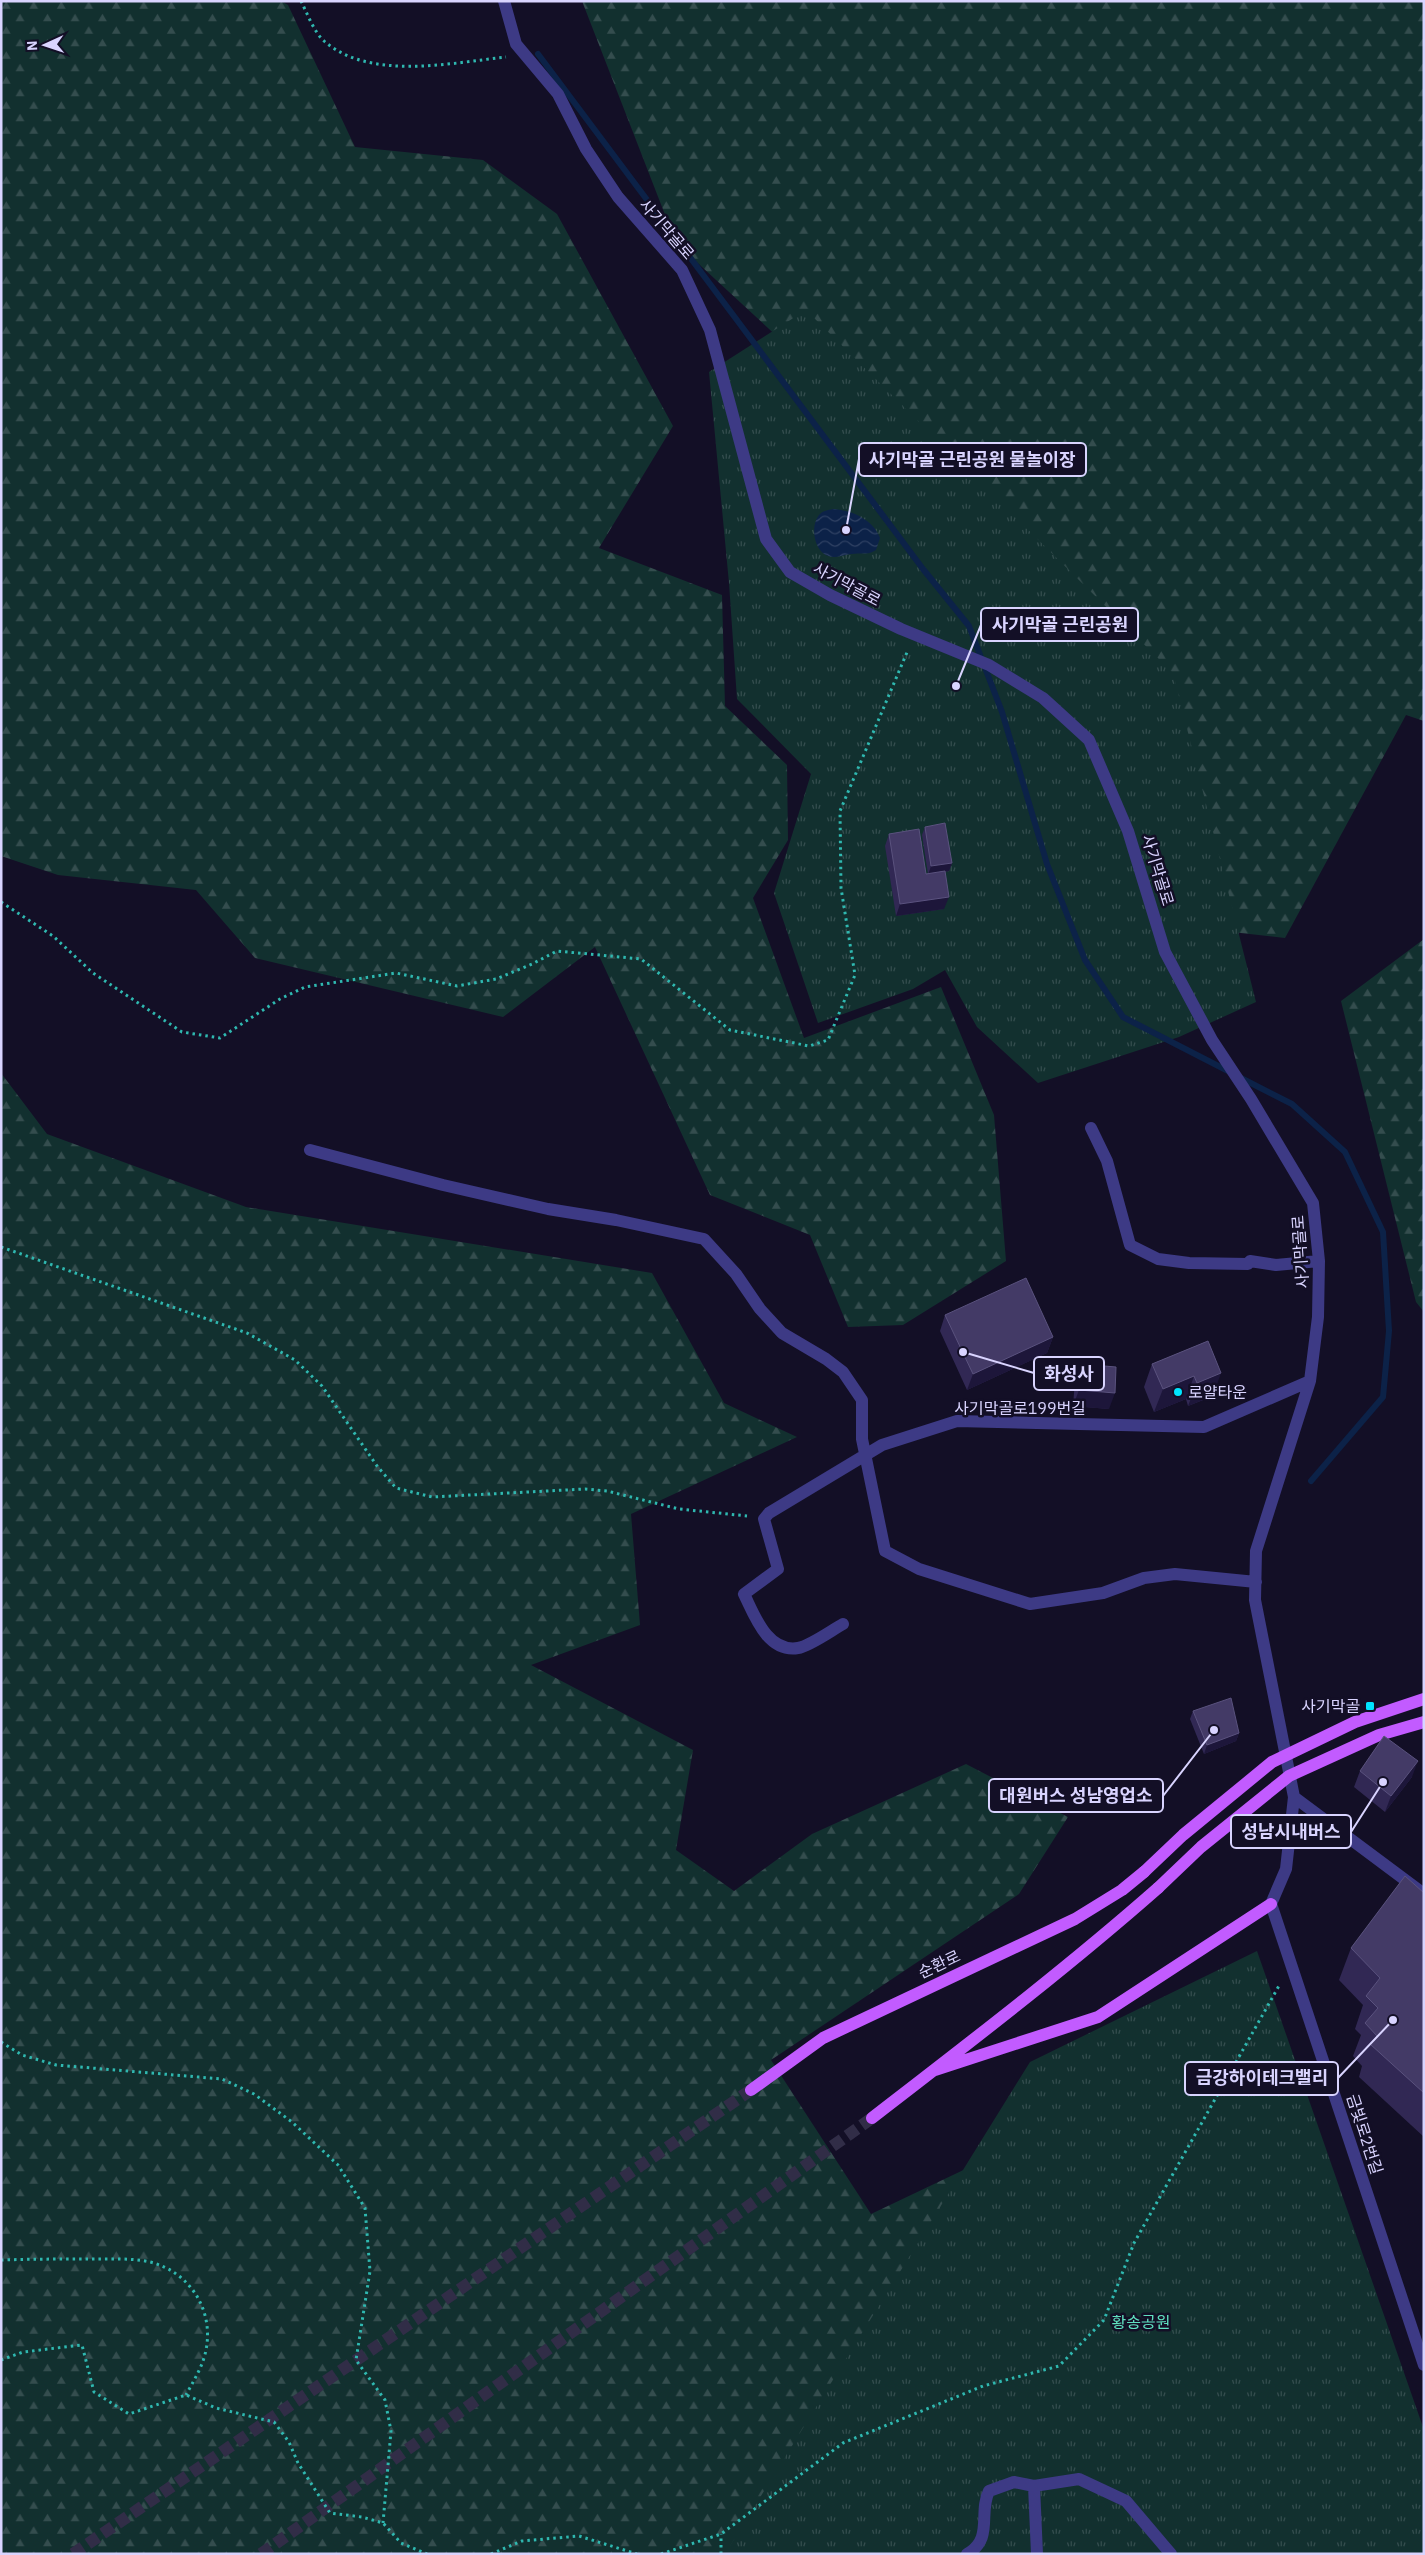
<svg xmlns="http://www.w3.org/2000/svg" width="1425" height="2555" viewBox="0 0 1425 2555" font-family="'IBM Plex Sans','Noto Sans KR',sans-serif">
<defs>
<pattern id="forest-firs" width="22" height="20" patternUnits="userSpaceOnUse" patternTransform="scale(1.25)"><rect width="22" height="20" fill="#12302f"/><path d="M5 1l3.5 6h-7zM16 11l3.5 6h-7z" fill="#344d4e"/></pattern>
<pattern id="park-tufts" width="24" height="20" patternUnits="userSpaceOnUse" patternTransform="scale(1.25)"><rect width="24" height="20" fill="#12302f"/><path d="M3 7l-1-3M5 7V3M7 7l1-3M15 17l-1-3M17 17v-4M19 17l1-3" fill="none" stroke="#344d4e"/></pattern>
<pattern id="water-waves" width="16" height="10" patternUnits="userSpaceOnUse" patternTransform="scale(1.25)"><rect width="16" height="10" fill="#0c2248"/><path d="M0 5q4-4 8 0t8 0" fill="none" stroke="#2f4163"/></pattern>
</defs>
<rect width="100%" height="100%" fill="#130f26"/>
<path fill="url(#forest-firs)" d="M1 1H281L288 5 355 147 483 160 557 214 673 426 599 548 722 595 725 706 787 765 788 840 753 898 804 1038 941 987 994 1115 1006 1261 903 1325 848 1327 810 1235 710 1195 595 947 503 1017 255 958 196 890 58 875 1 856Z
M582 1H1424V721L1406 715 1285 938 1232 932 806 363 676 243Z
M1424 939V1312L1416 1302 1341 1001Z
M1 1073 47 1134 246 1207 652 1273 724 1403 797 1437 631 1514 640 1625 531 1665 693 1750 676 1850 734 1891 812 1834 966 1764 1068 1817 1019 1894 771 2060 871 2214 995 2155 798 2554H1Z"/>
<path fill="url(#park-tufts)" d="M806 310 1173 673 1256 1002 1179 1037 1038 1083 977 1027 945 970 913 989 818 1023 774 893 811 774 737 699 729 583 709 372Z
M1257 1951 1424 2430V2554H725L1030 2062Z"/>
<path fill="url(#water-waves)" d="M833 509C851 510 873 519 880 538L876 550C867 556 861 552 851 554 843 555 835 559 828 556 814 551 810 526 819 515 822 511 828 510 833 509Z"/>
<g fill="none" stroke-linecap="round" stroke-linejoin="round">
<path stroke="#0c2248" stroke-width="6" d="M538 54 923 569 969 626 1002 712 1047 864 1085 960 1123 1017 1230 1072
M1239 1077 1292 1104 1345 1152 1383 1232 1389 1331 1383 1397 1311 1481"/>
<path stroke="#312d47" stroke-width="12" stroke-dasharray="12 6" stroke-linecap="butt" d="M73 2554 751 2090
M261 2554 872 2118"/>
<path stroke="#2fb8b0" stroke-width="3" stroke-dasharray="2.5 4" stroke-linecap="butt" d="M301 1C307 13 314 32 324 41 370 81 450 63 506 57
M1 902 53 936 93 973 182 1032 220 1038 280 999 305 987 396 973 457 986 496 979 532 964 557 951 641 959 730 1030 809 1046 828 1040 855 975 841 888 840 811 908 650
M1 1247 247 1333 295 1360 322 1386 377 1466 396 1488 432 1497 585 1489 607 1491 679 1509 747 1516
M1 2042 22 2055 56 2065 222 2079 254 2094 292 2122 338 2165 365 2208 370 2271 356 2360 385 2400 391 2431 383 2523
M1 2260C32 2259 63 2259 93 2259 112 2259 132 2258 150 2262 190 2272 214 2310 206 2350 203 2366 194 2380 186 2395
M1 2360 23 2352 82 2345 94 2392 129 2414 186 2395 216 2408 274 2422 289 2442 298 2463 330 2513 362 2517 383 2523 401 2543 427 2554
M491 2554 522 2541 579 2536 637 2554
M661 2554 721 2534 843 2443 983 2386 1059 2366 1104 2320 1134 2243 1280 1984
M721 2554V2534"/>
<path stroke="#3d3a85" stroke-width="12" d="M504 1 516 44 558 94 586 149 618 197 682 270 710 330 766 539 790 572 830 595 901 629 989 665 1043 698 1089 740 1128 831 1165 952 1212 1040 1251 1099 1313 1203 1319 1261 1318 1317 1310 1381 1256 1551 1255 1600 1294 1797 1286 1869 1271 1904 1424 2365
M1091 1128 1107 1161 1130 1245 1158 1259 1189 1263 1248 1264 1250 1261 1276 1265 1319 1261
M310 1150 443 1185 548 1209 616 1220 704 1239 736 1274 760 1309 782 1333 826 1359 843 1372 862 1400V1439L885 1551 919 1569 1030 1604 1103 1593 1144 1578 1175 1574 1256 1582
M843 1624C832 1630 810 1646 798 1648 767 1653 754 1614 744 1594L778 1569 764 1519 769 1513 882 1445 957 1421 1204 1427 1310 1381
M1294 1797 1424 1894
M1034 2486 1079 2479 1126 2501 1171 2554
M967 2554C994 2539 978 2513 989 2491L1014 2482 1034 2486 1037 2554"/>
<path stroke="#c25bff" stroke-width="12" d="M935 2070 1098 2017 1271 1904
M751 2090 823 2038 1075 1919 1122 1890 1144 1872
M872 2118C969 2043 1066 1969 1158 1888"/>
<path stroke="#c25bff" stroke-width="12" d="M1144 1872 1183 1835 1272 1762 1355 1722 1424 1699
M1158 1888 1201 1847 1289 1776 1379 1735 1424 1722"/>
</g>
<path fill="#312854" d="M925 827 952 863 949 871 945 872 944 909 896 916 885 846 889 834 926 874H928L922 835Z
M945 1315 1053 1337 1047 1353 967 1390 940 1331Z
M1208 1341 1213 1396 1188 1406 1186 1399 1154 1412 1144 1387 1152 1364Z
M1081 1364 1109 1409 1073 1406 1075 1380Z
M1193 1711 1239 1733 1236 1741 1204 1754 1190 1719Z
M1360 1771 1412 1777 1385 1812 1354 1787Z
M1424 1893V2137L1359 2077 1362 2066 1353 2056 1361 2035 1355 2029 1363 2005 1339 1980 1351 1948Z"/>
<path fill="#1d163a" d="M952 863 949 871 928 875 931 866Z
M949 897 944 909 896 916 900 904Z
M1053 1337 1047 1353 967 1390 973 1374Z
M1221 1373 1213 1396 1188 1406 1197 1383Z
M1194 1376 1186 1399 1154 1412 1163 1389Z
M1079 1390 1115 1393 1109 1409 1073 1406Z
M1239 1733 1236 1741 1204 1754 1207 1745Z
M1418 1761 1412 1777 1385 1812 1391 1796Z"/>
<path fill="#433a66" stroke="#5a527e" d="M945 823 952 863 931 866 925 827Z
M919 829 926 874 945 871 949 897 900 904 889 834Z
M1026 1278 1053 1337 973 1374 945 1315Z
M1208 1341 1221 1373 1197 1383 1194 1376 1163 1389 1152 1364Z
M1081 1364 1116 1367 1115 1393 1079 1390Z
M1231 1698 1239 1733 1207 1745 1193 1711Z
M1384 1736 1418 1761 1391 1796 1360 1771Z
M1405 1876 1424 1893V2093L1370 2044 1377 2036 1365 2023 1378 2008 1366 1996 1380 1978 1351 1948Z"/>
<g fill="#00e5ff" stroke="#130f26" stroke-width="2">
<circle cx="1178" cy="1392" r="5"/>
<rect x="1365" y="1701" width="10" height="10" rx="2.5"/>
</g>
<g text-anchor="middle" stroke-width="5" stroke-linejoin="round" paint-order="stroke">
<g font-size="16" fill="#d9d4ff" stroke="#130f26">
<text transform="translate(667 229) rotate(49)" y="6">사기막골로</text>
<text transform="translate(847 584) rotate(28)" y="6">사기막골로</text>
<text transform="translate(1158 870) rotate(73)" y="6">사기막골로</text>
<text transform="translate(1300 1252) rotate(-94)" y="6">사기막골로</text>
<text x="1020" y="1414">사기막골로199번길</text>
<text transform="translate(939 1964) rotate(-25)" y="6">순환로</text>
<text transform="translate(1365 2134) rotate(72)" y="6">금빛로2번길</text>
</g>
<g font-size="16" fill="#d9d4ff" stroke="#130f26" text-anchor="start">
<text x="1188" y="1398">로얄타운</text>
<text x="1360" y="1712" text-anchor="end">사기막골</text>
</g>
<g font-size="16" fill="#5fe0c0" stroke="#130f26">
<text x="1141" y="2328">황송공원</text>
</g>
</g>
<path fill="none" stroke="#d9d4ff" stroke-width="2" d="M846 530L859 459M956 686L981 625M963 1352L1034 1373M1214 1730L1163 1796M1383 1782L1351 1832M1393 2020L1338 2078"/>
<g fill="#d9d4ff" stroke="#130f26" stroke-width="2">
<circle cx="846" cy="530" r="5"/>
<circle cx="956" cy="686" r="5"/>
<circle cx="963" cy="1352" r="5"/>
<circle cx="1214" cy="1730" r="5"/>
<circle cx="1383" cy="1782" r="5"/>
<circle cx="1393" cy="2020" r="5"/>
</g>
<g fill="#130f26" stroke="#d9d4ff" stroke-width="2">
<rect x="859" y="443" width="227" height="33" rx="5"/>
<rect x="981" y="608" width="157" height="33" rx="5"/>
<rect x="1034" y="1357" width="70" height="33" rx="5"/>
<rect x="989" y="1779" width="174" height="33" rx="5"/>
<rect x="1231" y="1815" width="120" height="33" rx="5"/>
<rect x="1185" y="2062" width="153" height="33" rx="5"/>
</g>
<g font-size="18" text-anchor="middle" font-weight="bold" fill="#d9d4ff">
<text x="972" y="466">사기막골 근린공원 물놀이장</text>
<text x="1060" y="631">사기막골 근린공원</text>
<text x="1069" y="1380">화성사</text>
<text x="1076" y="1802">대원버스 성남영업소</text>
<text x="1291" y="1838">성남시내버스</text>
<text x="1262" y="2084">금강하이테크밸리</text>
</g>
<rect width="1425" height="2555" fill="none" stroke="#d9d4ff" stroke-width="5"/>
<g transform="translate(45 45) rotate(267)" stroke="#130f26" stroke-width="4" paint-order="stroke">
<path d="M0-4L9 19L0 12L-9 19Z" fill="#d9d4ff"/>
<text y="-8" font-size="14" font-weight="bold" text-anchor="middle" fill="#d9d4ff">N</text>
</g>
</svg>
